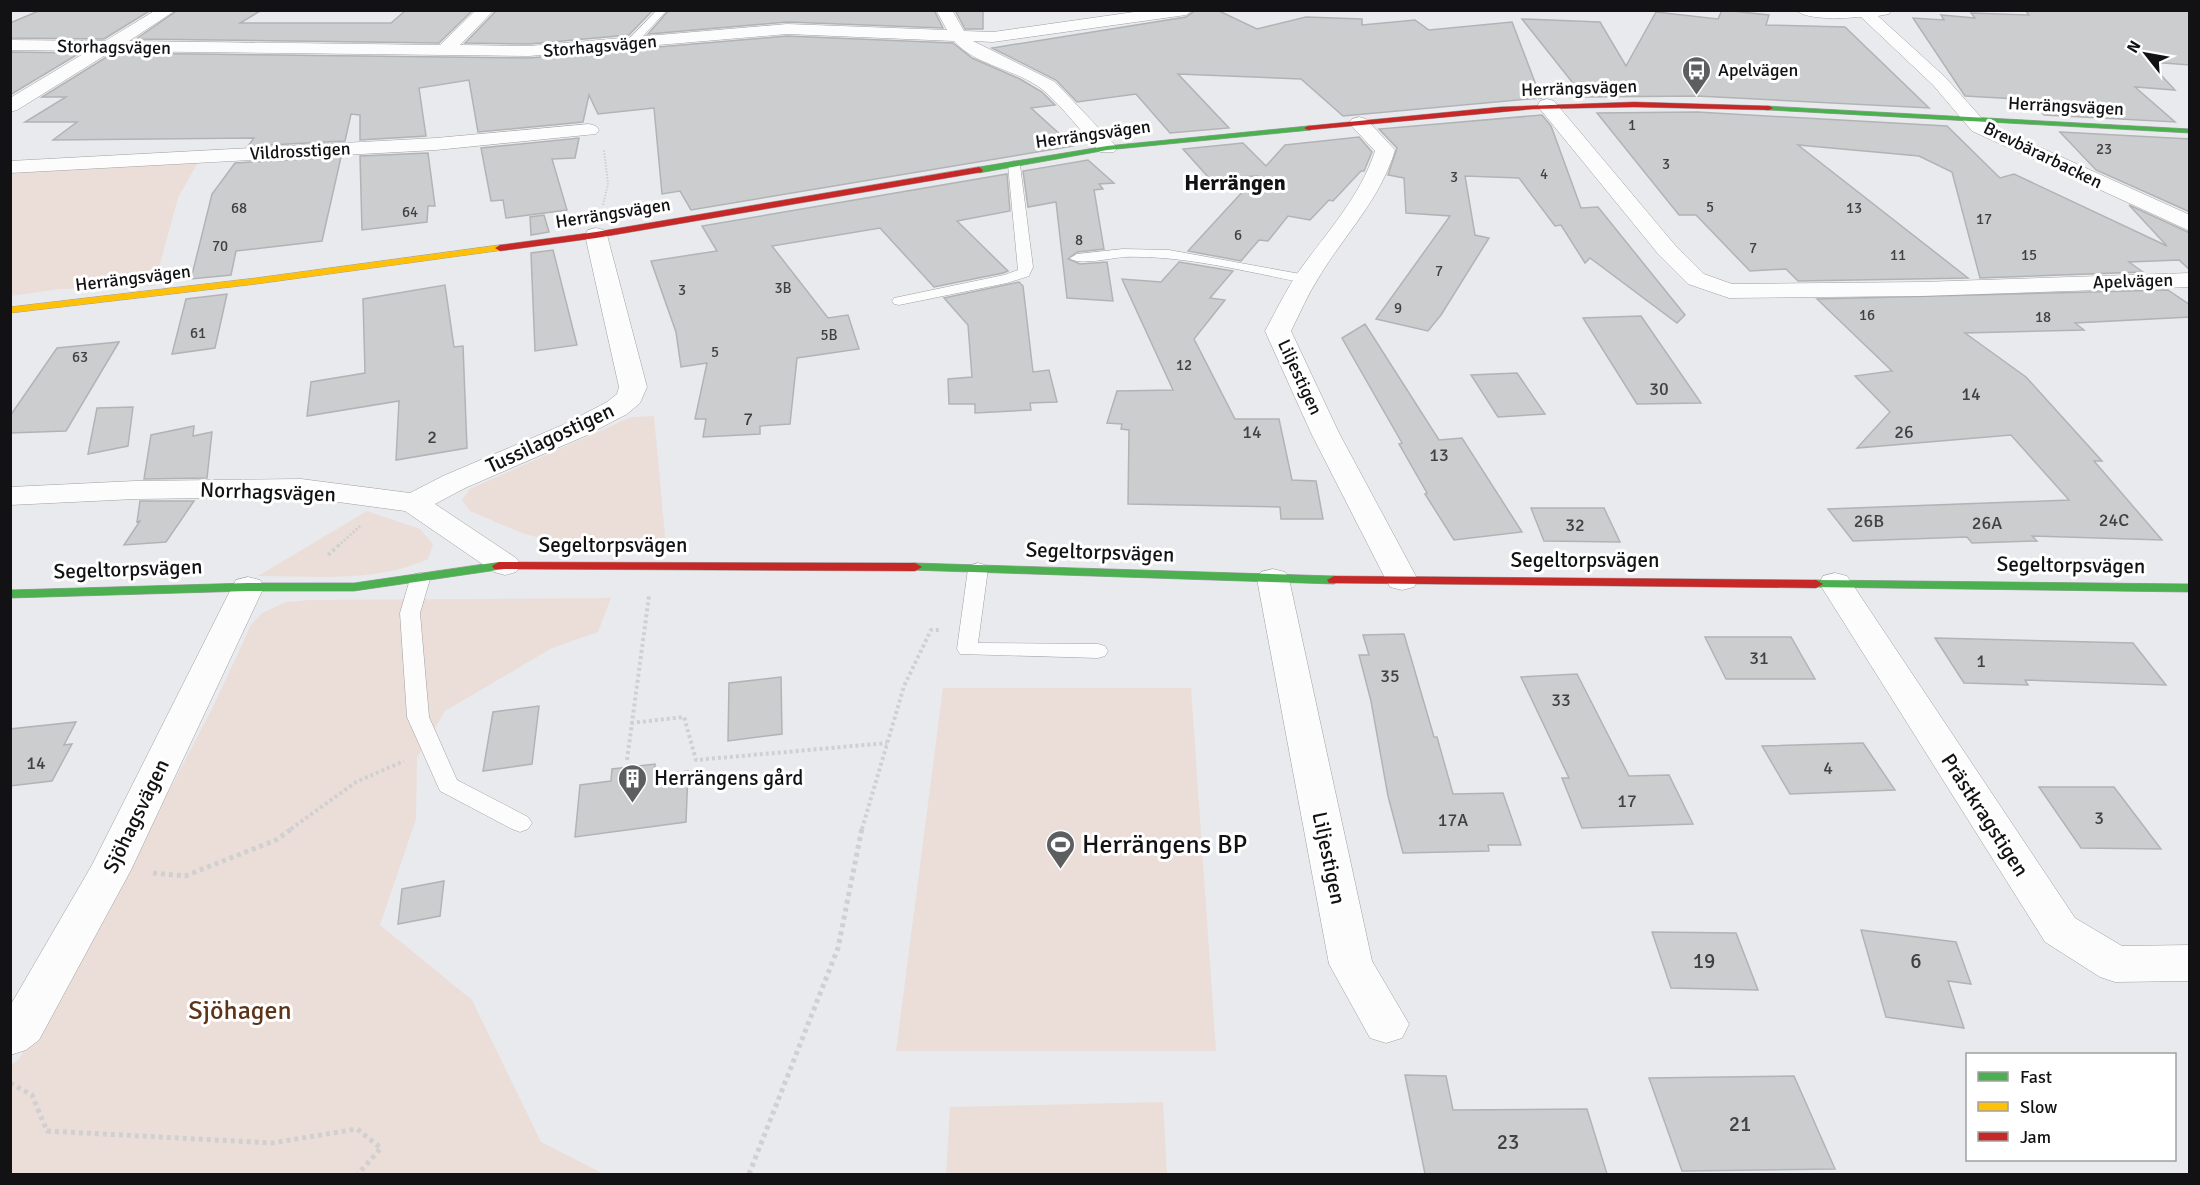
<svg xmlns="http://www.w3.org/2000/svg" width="2200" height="1185" viewBox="0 0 2200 1185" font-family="Signika,sans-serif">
<rect width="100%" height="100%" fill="#e8eaed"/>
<path fill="#ebded8" d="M198 162 178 198 154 286 60 289 11 296V173Z
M654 416 666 547 562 544 522 533 470 511 462 500 470 489 631 417Z
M367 511 420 529 433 544 428 559C375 583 315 576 258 576Z
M611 598 598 632 552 648 445 711 417 758 416 819 380 925 472 1000 541 1142 604 1174H11L10 1066 18 1060 78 964 213 707 251 625 262 613 286 602 310 600Z
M943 688H1191L1216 1051H896Z
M1163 1102 1167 1174H946L950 1107Z"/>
<path fill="#cbcdcf" stroke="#b2b3b5" stroke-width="1.5" d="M41 10H151L104 39 10 38V23Z
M178 10H262L240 23H391L405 11H472L439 43 136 39Z
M526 10H653L629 35 529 44 465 43 496 11Z
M669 10H934L943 28 787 22 648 34Z
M955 10H983V29H965Z
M1196 10H1217L1257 29 1306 17 1362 19V25L1415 20 1429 30 1512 22 1541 98 1343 116 1301 79 1178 74 1229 128 1170 133 1136 94 1077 102 1056 80 992 48 1186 17Z
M1722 10 1769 15 1766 25 1845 27 1929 108 1697 96 1584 97 1522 19 1600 22 1626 66 1656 12 1718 19Z
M2025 10H2190V65L2149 62 2175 90 2135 87 2175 122 2044 115 2035 105H2022L2018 99 1965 96 1913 18 1944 20 1941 15 1975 18 1971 13 2029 15Z
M787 36 953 43 972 58 1020 79 1042 92 1055 105 1031 108 1073 146 691 210 680 191 662 194 654 108 598 114 589 95 583 122 478 132 469 80 419 88 426 136 360 140V115L351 114 345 141 248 146 254 138 53 140 77 122H25L66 97H42L113 53 529 58Z
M10 52 80 53 10 95Z
M1697 112 1947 126 2000 178 2014 174 2167 246 2129 205 2190 233V270L2179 260 2129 262 2143 272 1980 278 1952 172 1919 156 1798 145 1968 278 1798 281 1786 269 1750 271 1696 215H1679L1597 113Z
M1542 115 1551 126 1581 208 1598 207 1685 315 1677 323 1590 258 1585 263 1561 225 1555 226 1519 178 1465 176 1475 235 1489 238 1441 315 1428 331 1376 319 1450 216 1406 213 1404 178 1388 175 1397 148 1379 129Z
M2060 132 2190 139V212L2096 170Z
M1359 137 1372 152 1364 171H1361L1333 201 1329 200 1310 220 1288 216 1268 241 1259 240 1241 261 1188 251 1257 176 1209 178 1183 149 1243 143 1266 166 1285 145Z
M579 138 575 158 552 159 567 210 506 218 503 200 491 201 481 148Z
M428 153 435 206H428L427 222 362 230 360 156Z
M341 157 322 241 236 251 231 275 191 279 212 194 235 163Z
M1088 160 1114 183 1099 184 1103 189 1094 190 1104 249 1077 252 1068 259 1080 264 1107 262 1113 301 1067 298 1056 202 1028 207 1023 171Z
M1007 174 1010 211 957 221 1008 271 1003 273 934 287 880 228 772 246 828 318 848 315 859 349 797 358 790 424 760 426V434L703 437 706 419H695L707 363 681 367 676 332 651 261 717 251 702 226Z
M544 215 549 232 531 235 530 217Z
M553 250 577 345 535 351 531 253Z
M1179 262 1233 271 1210 298 1225 300 1194 339 1235 419H1279L1292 480 1316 481 1323 519H1281L1280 507 1128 504 1129 430 1121 429 1122 424 1107 423 1117 391 1173 390 1122 279 1161 282Z
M1019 282 1023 286 1033 372 1049 370 1057 402 1030 403 1031 410 975 413V404H949L948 379 972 377 968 325 944 298Z
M445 285 454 347 463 346 467 448 396 460 399 401 307 416 311 382 365 373 363 299Z
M2168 290 2190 305V317L2075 323 2084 330 1965 333 2026 377 2102 461H2094L2162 540 2032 536 2037 541 1972 543 1967 537 1853 541 1828 509 2069 500 2011 435 1857 448 1890 412 1855 376 1892 371 1817 299Z
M227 294 215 348 172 354 186 299Z
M1641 316 1701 403 1637 404 1583 318Z
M1365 324 1439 440 1462 438 1522 532 1454 540 1425 494 1427 493 1399 444 1402 443 1342 338Z
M119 342 66 431 10 433V416L57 348Z
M1517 373 1545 414 1498 417 1471 375Z
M133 407 128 446 88 454 97 408Z
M194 426 193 436 212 432 207 478 144 479 151 435Z
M140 501H194L166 542 124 545 140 521 137 522Z
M1531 508H1604L1620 542 1544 541Z
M1404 634 1434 737H1437L1453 794 1503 793 1521 845H1488L1489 851 1403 853 1388 796 1371 701 1359 655H1369L1363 635Z
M1705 637H1791L1815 679H1726Z
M1935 638 2133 643 2166 685 2025 680 2028 685 1964 683Z
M1577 674 1629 776 1669 775 1693 824 1582 828 1562 778H1569L1521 677Z
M781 677 782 734 728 741 729 683Z
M539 706 532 764 483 771 493 712Z
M76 722 64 745 72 744 52 781 10 786V729Z
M1863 743 1895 790 1790 794 1762 746Z
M655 764V775L688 771 686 822 575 837 580 785 611 781 612 769Z
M2039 787H2114L2161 849 2081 848Z
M444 881 440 916 398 924 402 889Z
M1861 930 1956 942 1971 984 1948 981 1964 1028 1886 1017Z
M1652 932 1736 933 1758 990 1671 988Z
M1405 1075 1446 1076 1453 1110 1587 1109 1607 1174H1425Z
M1794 1076 1835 1169 1682 1171 1649 1078Z"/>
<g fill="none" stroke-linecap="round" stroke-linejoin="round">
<defs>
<path id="lane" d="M657 10H667L634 46H626V42Z
M1014 161 1020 165 1033 267 1029 276 1007 283 899 305 894 304 892 301 894 298 1004 275 1018 270 1008 165Z
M1123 249 1169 250 1306 275 1313 279 1306 283C1246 272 1185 255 1124 257 1111 258 1078 266 1070 258L1077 254Z
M978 563 985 565 988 569 978 643 1098 644 1105 646 1108 651 1105 656 1098 658 960 654 957 649 968 569 971 565Z
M420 573 427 575 430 579 420 613 429 717 457 780 528 817 532 823 528 829 520 832 512 829 440 791 407 717 400 613 410 579 413 575Z"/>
<path id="street" d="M156 10H176L129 41 440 45 476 10H494L460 45 529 46 787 24 947 30 936 10H952L964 31 993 32 1148 10H1194L1186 15 993 42 973 41 1055 82 1114 144 1117 148 1114 152H1100C1081 132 1064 108 1043 90 1017 69 976 66 954 41L787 34 529 56 112 51 17 110 10 112V98L88 51 10 50V40L105 41Z
M1796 10H1891L1889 14 1878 16 1945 77 1986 123 2190 215V231L1972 131 1933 85 1861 17C1845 18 1807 21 1796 10Z
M1547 99 1554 101 1675 245 1704 274 1732 284 1922 282 2190 273V287L1922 296 1729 298 1688 284 1659 255 1540 109 1538 105 1540 101Z
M1359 117 1366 119 1395 150C1380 200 1345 234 1319 277 1308 294 1300 313 1291 331L1339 433 1418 580 1414 587 1402 590 1390 587 1386 580 1311 433 1265 331C1276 311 1286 290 1299 271 1327 232 1360 197 1375 151L1349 123 1352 119Z
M589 124 596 126 599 130 596 134 436 150 10 173V161L436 138Z
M596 228 604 230 607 235 647 387 640 403 627 414 585 436 465 488 435 504 516 558 521 565 516 572 505 575 494 572 405 511 301 497 135 499 10 505V487L135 481 301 479 410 493 443 476 565 424 607 402 617 394 619 387 585 235 588 230Z
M1273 569 1285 572 1289 579 1372 961 1409 1024 1402 1038 1386 1043 1370 1038 1329 964 1257 579 1261 572Z
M1835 573 1847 576 2075 918 2122 946 2190 945V981L2115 982 2100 977 2045 942 1819 583 1823 576Z
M248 577 260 580 264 587 131 870 39 1040 26 1050 10 1055V1006L92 865 232 587 236 580Z"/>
<path id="fast" d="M1766 106 2190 129V133L1769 110H1766Z
M1308 126H1311V130L1107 150 979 173 975 170 979 167 1107 146Z
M499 562 506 566 504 569 354 591H248L10 598V590L248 583H354Z
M915 563 1334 576 1341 580 1334 584 910 570 908 567 910 564Z
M1816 580 2190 584V592L1811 587 1809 584 1811 581Z"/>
<path id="slow" d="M500 245 503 246V250L256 284 10 313V307L256 278Z"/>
<path id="jam" d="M1634 102 1769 106 1773 108 1769 110 1634 107 1533 109 1308 130 1304 128 1308 126 1500 107Z
M979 167 983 170 982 172 596 238 500 251 495 248 500 245 596 232Z
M499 562 915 563 922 567 915 571 494 569 492 566Z
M1334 576 1816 580 1823 584 1816 588 1329 583 1327 580Z"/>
</defs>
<use href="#lane" stroke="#9fa0a2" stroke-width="1"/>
<use href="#street" stroke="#9fa0a2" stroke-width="1"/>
<use href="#fast" stroke="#9fa0a2" stroke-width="1"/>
<use href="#slow" stroke="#9fa0a2" stroke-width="1"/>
<use href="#jam" stroke="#9fa0a2" stroke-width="1"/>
<path stroke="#d0d0d1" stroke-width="2" stroke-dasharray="1.5 1.5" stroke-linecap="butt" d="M603 205 608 184 604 150"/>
<path stroke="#d0d0d1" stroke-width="3" stroke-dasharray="2 2" stroke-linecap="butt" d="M338 546 360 526"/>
<path stroke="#d0d0d1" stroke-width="4" stroke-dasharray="3 3" stroke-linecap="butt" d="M328 555 340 544
M631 723 684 717 696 760 887 743
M627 760 649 596
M291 829 356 782 404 761
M862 829 904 686 931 630H939"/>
<path stroke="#d0d0d1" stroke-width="5" stroke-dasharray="4 4" stroke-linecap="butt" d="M153 873 185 876 276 840 293 828
M10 1083 32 1095 47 1131 272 1143 357 1129 381 1148 358 1174
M749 1174 838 948 862 828"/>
<use href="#lane" fill="#fcfcfc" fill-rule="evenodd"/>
<use href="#street" fill="#fcfcfc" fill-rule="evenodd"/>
<use href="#fast" fill="#4caf50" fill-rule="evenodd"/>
<use href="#slow" fill="#ffc107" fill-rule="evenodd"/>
<use href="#jam" fill="#c62828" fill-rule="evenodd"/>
</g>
<defs>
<symbol id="bus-pin" viewBox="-11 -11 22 30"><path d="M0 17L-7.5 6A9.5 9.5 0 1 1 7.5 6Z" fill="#5d5e60" stroke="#fff"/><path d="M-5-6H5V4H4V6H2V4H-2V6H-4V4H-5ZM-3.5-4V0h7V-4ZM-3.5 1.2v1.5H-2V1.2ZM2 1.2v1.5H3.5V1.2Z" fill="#fff"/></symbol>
<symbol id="building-pin" viewBox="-11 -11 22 30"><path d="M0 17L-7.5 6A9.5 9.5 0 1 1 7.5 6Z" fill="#5d5e60" stroke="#fff"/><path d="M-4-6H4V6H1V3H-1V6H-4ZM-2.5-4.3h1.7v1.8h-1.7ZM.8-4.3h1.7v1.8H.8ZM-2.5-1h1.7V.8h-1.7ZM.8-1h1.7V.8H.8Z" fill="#fff"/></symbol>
<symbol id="stadium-pin" viewBox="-11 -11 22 30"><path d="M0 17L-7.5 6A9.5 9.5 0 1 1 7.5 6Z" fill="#5d5e60" stroke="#fff"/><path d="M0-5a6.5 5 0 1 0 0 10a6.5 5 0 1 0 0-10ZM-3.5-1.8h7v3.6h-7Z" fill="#fff"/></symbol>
</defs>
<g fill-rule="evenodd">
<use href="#bus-pin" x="1680" y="54" width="33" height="45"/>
<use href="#building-pin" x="616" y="762" width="33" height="45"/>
<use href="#stadium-pin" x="1044" y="828" width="33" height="45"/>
</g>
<g text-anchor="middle" stroke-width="6" stroke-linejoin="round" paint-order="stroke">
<g font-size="15" fill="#404143">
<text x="1632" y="130">1</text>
<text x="2104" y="154">23</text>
<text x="1666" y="169">3</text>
<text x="1544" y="179">4</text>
<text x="1454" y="182">3</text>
<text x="1710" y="212">5</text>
<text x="239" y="213">68</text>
<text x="1854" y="213">13</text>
<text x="410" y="217">64</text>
<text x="1984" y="224">17</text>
<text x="1238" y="240">6</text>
<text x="1079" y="245">8</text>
<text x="220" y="251">70</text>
<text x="1753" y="253">7</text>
<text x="1898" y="260">11</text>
<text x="2029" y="260">15</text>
<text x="1439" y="276">7</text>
<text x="783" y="293">3B</text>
<text x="682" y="295">3</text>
<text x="1398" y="313">9</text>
<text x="1867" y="320">16</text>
<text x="2043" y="322">18</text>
<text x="198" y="338">61</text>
<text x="829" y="340">5B</text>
<text x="715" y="357">5</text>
<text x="80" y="362">63</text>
<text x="1184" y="370">12</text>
</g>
<g font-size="18" fill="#121214" stroke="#fff">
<text transform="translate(600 46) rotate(-5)" y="6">Storhagsvägen</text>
<text transform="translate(114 47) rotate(1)" y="6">Storhagsvägen</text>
<text transform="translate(1579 88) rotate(-2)" y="6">Herrängsvägen</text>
<text transform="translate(2066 106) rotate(3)" y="6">Herrängsvägen</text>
<text transform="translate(1093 134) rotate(-8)" y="6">Herrängsvägen</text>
<text transform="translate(300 151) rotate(-3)" y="6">Vildrosstigen</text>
<text transform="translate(2043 155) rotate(26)" y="6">Brevbärarbacken</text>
<text transform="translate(613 213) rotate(-9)" y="6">Herrängsvägen</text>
<text transform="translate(133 278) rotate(-7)" y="6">Herrängsvägen</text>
<text transform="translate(2133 281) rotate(-2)" y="6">Apelvägen</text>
<text transform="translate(1300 377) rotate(65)" y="6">Liljestigen</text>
</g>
<g font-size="18" fill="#121214" stroke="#fff" text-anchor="start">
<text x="1718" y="76">Apelvägen</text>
</g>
<g font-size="18" fill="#404143">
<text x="1659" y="395">30</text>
<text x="1971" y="400">14</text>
<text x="748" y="425">7</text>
<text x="1252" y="438">14</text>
<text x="1904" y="438">26</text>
<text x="432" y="443">2</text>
<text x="1439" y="461">13</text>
<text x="2114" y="526">24C</text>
<text x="1869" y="527">26B</text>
<text x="1987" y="529">26A</text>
<text x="1575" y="531">32</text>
<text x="1759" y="664">31</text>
<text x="1981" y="667">1</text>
<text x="1390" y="682">35</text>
<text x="1561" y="706">33</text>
<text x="36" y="769">14</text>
<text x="1828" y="774">4</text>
<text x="1627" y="807">17</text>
<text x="2099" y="824">3</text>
<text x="1453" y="826">17A</text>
</g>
<g font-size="21" fill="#121214" stroke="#fff">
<text transform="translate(550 438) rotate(-25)" y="7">Tussilagostigen</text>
<text transform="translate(268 492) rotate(2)" y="7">Norrhagsvägen</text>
<text x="613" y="552">Segeltorpsvägen</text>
<text transform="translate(1100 552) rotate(2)" y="7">Segeltorpsvägen</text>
<text x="1585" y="567">Segeltorpsvägen</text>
<text transform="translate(2071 565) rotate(1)" y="7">Segeltorpsvägen</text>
<text transform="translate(128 569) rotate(-2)" y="7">Segeltorpsvägen</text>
<text transform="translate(1985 815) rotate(57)" y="7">Prästkragstigen</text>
<text transform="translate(136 816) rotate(-64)" y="7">Sjöhagsvägen</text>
<text transform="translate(1329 858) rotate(78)" y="7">Liljestigen</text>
</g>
<g font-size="21" fill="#121214" stroke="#fff" text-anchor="start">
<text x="654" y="785">Herrängens gård</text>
</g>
<g font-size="21" fill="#404143">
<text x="1704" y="968">19</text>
<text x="1916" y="968">6</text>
<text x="1740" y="1131">21</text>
<text x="1508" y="1149">23</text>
</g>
<g font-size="22" font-weight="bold" fill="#121214" stroke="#fff">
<text x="1235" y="190">Herrängen</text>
</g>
<g font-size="26" fill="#121214" stroke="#fff" text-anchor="start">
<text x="1082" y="853">Herrängens BP</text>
</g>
<g font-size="26" fill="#5d3418" stroke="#fff">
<text x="240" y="1019">Sjöhagen</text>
</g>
</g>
<rect width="2200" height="1185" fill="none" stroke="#121214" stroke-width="24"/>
<rect x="1966" y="1053" width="210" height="108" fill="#ffffff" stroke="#a0a0a1" stroke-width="1.5"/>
<rect x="1978" y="1072" width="30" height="9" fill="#4caf50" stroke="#a0a0a1" stroke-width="1.5"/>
<text x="2020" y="1083" font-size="18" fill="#121214">Fast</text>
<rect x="1978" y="1102" width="30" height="9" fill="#ffc107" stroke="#a0a0a1" stroke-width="1.5"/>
<text x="2020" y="1113" font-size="18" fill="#121214">Slow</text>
<rect x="1978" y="1132" width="30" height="9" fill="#c62828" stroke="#a0a0a1" stroke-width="1.5"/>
<text x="2020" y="1143" font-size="18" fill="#121214">Jam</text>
<g transform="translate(2146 54) rotate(301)" stroke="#ffffff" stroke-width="4.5" paint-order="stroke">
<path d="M0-4.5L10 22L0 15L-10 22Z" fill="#121214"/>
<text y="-9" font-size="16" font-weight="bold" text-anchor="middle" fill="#121214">N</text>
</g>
</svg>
